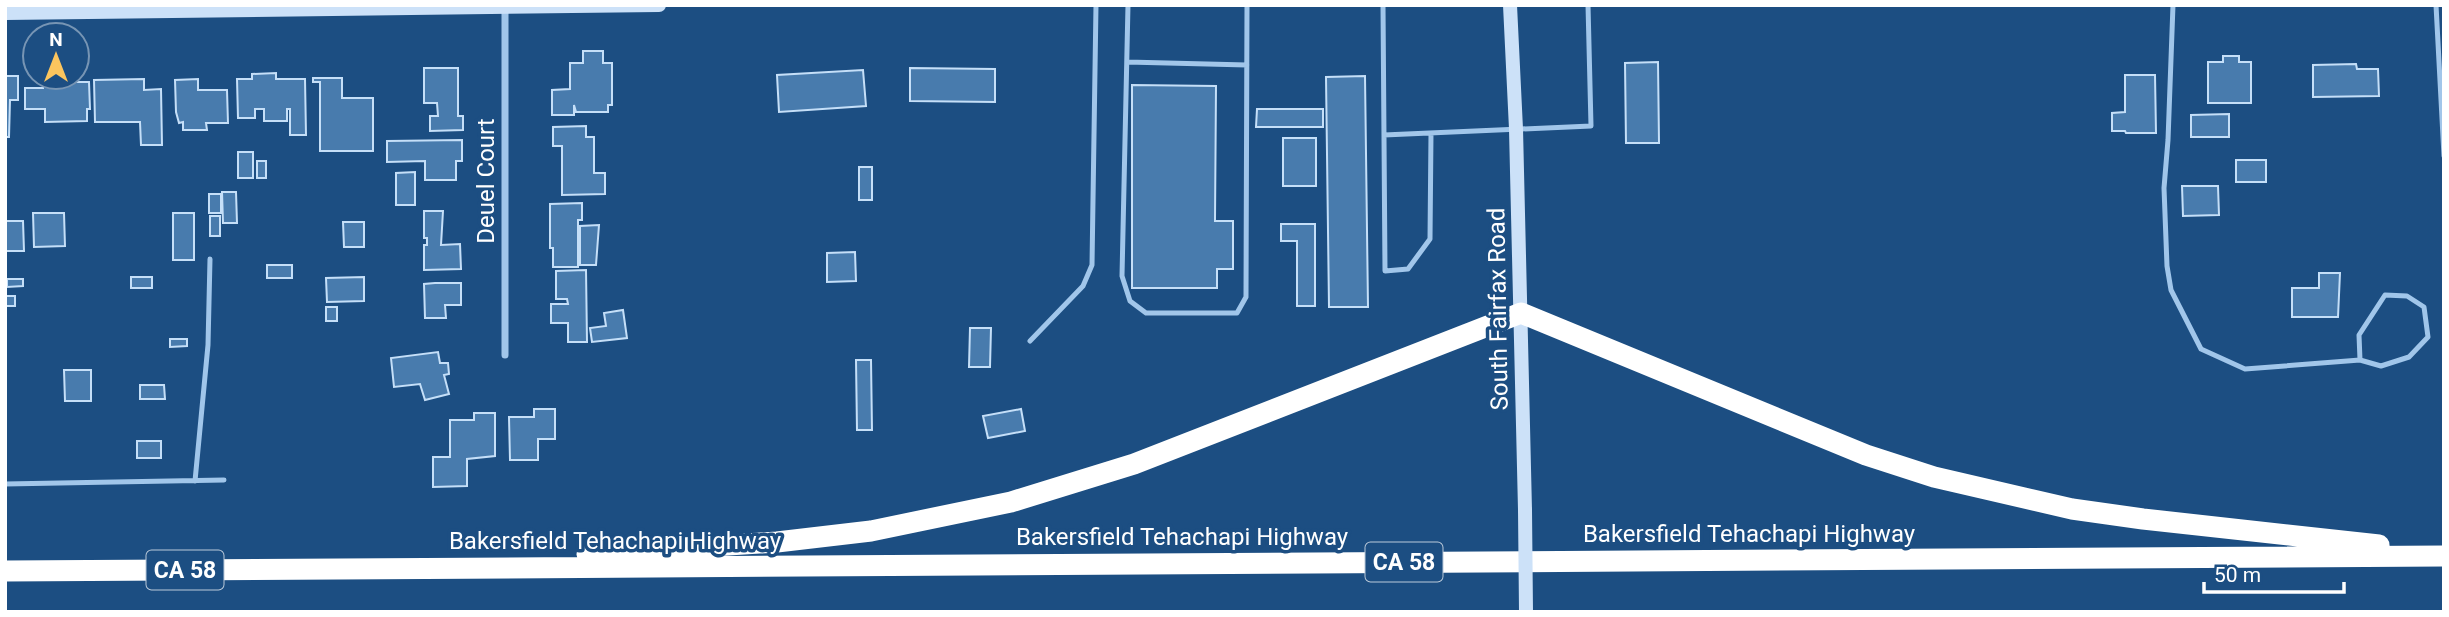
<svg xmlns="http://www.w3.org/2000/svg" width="2449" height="617" viewBox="0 0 2449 617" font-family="Roboto,sans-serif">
<rect width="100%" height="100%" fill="#1c4e82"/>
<path fill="#487bad" stroke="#c5dff8" stroke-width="2" d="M583 51H603V63H612V105H608V112H576L574 105V115H552V90L570 89V63H583Z
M2223 56H2239V62H2251V103H2208V62H2223Z
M1658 62 1659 143H1626L1625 63Z
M2356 64 2357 69H2378L2379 96 2313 97V65Z
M424 68H458V116H463V130L430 131V116H438L437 103H424Z
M910 68 995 69V102L910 101Z
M863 70 866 106 779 112 777 75Z
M276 73V79H305L306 135H290V109H287V121H264V109H255V118H238L237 79H252V74Z
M2125 75H2155L2156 133H2126L2125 131H2112V113L2125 112Z
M5 76H18V100H10L9 137H5Z
M1365 76 1368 307H1329L1326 77Z
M43 77H67V82H89L90 109H87V121L45 122V109H25V88H43Z
M313 78H342V98H373V151H320V82H313Z
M144 79V90L161 89 162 145H141L140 122H95L94 80Z
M198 79V90H227L228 123H206L207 130H183V122L179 123 176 112 175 80Z
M1132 85 1216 86 1215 221H1233V269H1217V288H1132Z
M1257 109H1323V127H1256Z
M2229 114V137H2191V115Z
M586 126V137H594V173H605V194L562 195V146H553V127Z
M1283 138H1316V186H1283Z
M462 140V161H456V180H425V161L387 162V141Z
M238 152H253V178H238Z
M2236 160H2266V182H2236Z
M257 161H266V178H257Z
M859 167H872V200H859Z
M415 172V205H396V173Z
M2182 186H2218L2219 215 2183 216Z
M222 192H236L237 223H223Z
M209 194H221V213H209Z
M582 203V220H578V267H553V248H550V204Z
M424 211H443L441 245 460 244 461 269 424 270V245H427V238H424Z
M33 213H64L65 246 34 247Z
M173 213H194V260H173Z
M210 216H220V236H210Z
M5 221H23L24 251H5Z
M343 222H364V247H344Z
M1281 224H1315V306H1297V241H1281Z
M599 225 596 265H580V226Z
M855 252 856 281 827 282V253Z
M267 265H292V278H267Z
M586 270 587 342H568V323H551V304H568L567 299H556V271Z
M2319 273H2340L2338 317H2292V288H2319Z
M131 277H152V288H131Z
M364 277V301L327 302 326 278Z
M7 279H23V286L7 287Z
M435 283H461V305H445L446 318H425L424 284Z
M6 296H15V306H6Z
M326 307H337V321H326Z
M623 310 627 338 592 342 590 328 606 326 604 313Z
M970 328H991L990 367H969Z
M170 339H187V346L170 347Z
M438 352 440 363H448L449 374 444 375 449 394 425 400 420 384 394 387 391 358Z
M856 360H871L872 430H857Z
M64 370H91V401H65Z
M140 385H164L165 399H140Z
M534 409H555V439H538V460H510L509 417H534Z
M1021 409 1025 431 988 438 983 416Z
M474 413H495V456L467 459V486L433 487V457H450V420H474Z
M137 441H161V458H137Z"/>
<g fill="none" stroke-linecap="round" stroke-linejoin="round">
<path stroke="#a1c6ea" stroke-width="5" d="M1128 5 1122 276 1130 301 1146 313H1237L1246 297 1247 5
M1383 5 1385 271 1408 269 1430 239 1431 133
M2173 5 2168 140 2164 188 2167 266 2171 290 2201 349 2245 369 2360 360 2381 366 2409 357 2428 337 2424 307 2407 296 2385 295 2359 335 2360 360
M2436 5 2444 156
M1127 62 1247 65
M1384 135 1591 126 1588 5
M1030 341 1083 286 1092 265 1096 5
M195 481 208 345 210 259
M5 484 224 480"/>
<path stroke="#a1c6ea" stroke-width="7" d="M505 7V355"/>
<path stroke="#cce1f8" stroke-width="14" d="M1510 5 1516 129 1525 510
M5 13 659 5"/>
<path stroke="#fff" stroke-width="21" d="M587 554 777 542 871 531 1011 502 1134 464 1521 313 1866 455 1934 477 2072 509 2143 519 2379 545
M5 571 2444 556"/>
<path stroke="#cce1f8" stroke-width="14" d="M1525 510 1526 612"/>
</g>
<g text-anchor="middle" stroke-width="7" stroke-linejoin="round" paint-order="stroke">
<g fill="#1c4e82" stroke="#bbcada" stroke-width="2">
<rect x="1365.5" y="542.5" width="77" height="39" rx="5"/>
<rect x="146.5" y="550.5" width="77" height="39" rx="5"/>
</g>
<g font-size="23" font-weight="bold" fill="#fff">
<text x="1404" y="570">CA 58</text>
<text x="185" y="578">CA 58</text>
</g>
<g font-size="24" fill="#fff" stroke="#1c4e82">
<text transform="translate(486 181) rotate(-90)" y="8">Deuel Court</text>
<text transform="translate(1498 309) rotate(-91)" y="8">South Fairfax Road</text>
<text x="1749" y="542">Bakersfield Tehachapi Highway</text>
<text x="1182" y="545">Bakersfield Tehachapi Highway</text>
<text x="615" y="549">Bakersfield Tehachapi Highway</text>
</g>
</g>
<rect width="2449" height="617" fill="none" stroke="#ffffff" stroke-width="14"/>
<g transform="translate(56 56)"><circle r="33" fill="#1c4e82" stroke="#7795b4" stroke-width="2"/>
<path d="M0-5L12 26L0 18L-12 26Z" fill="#fbc55e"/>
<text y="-10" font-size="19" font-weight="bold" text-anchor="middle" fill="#ffffff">N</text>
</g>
<path d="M2204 582v10h140v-10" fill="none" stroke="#ffffff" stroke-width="3.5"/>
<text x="2214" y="582" font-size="21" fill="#ffffff" stroke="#1c4e82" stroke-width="5" paint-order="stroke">50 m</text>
</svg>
